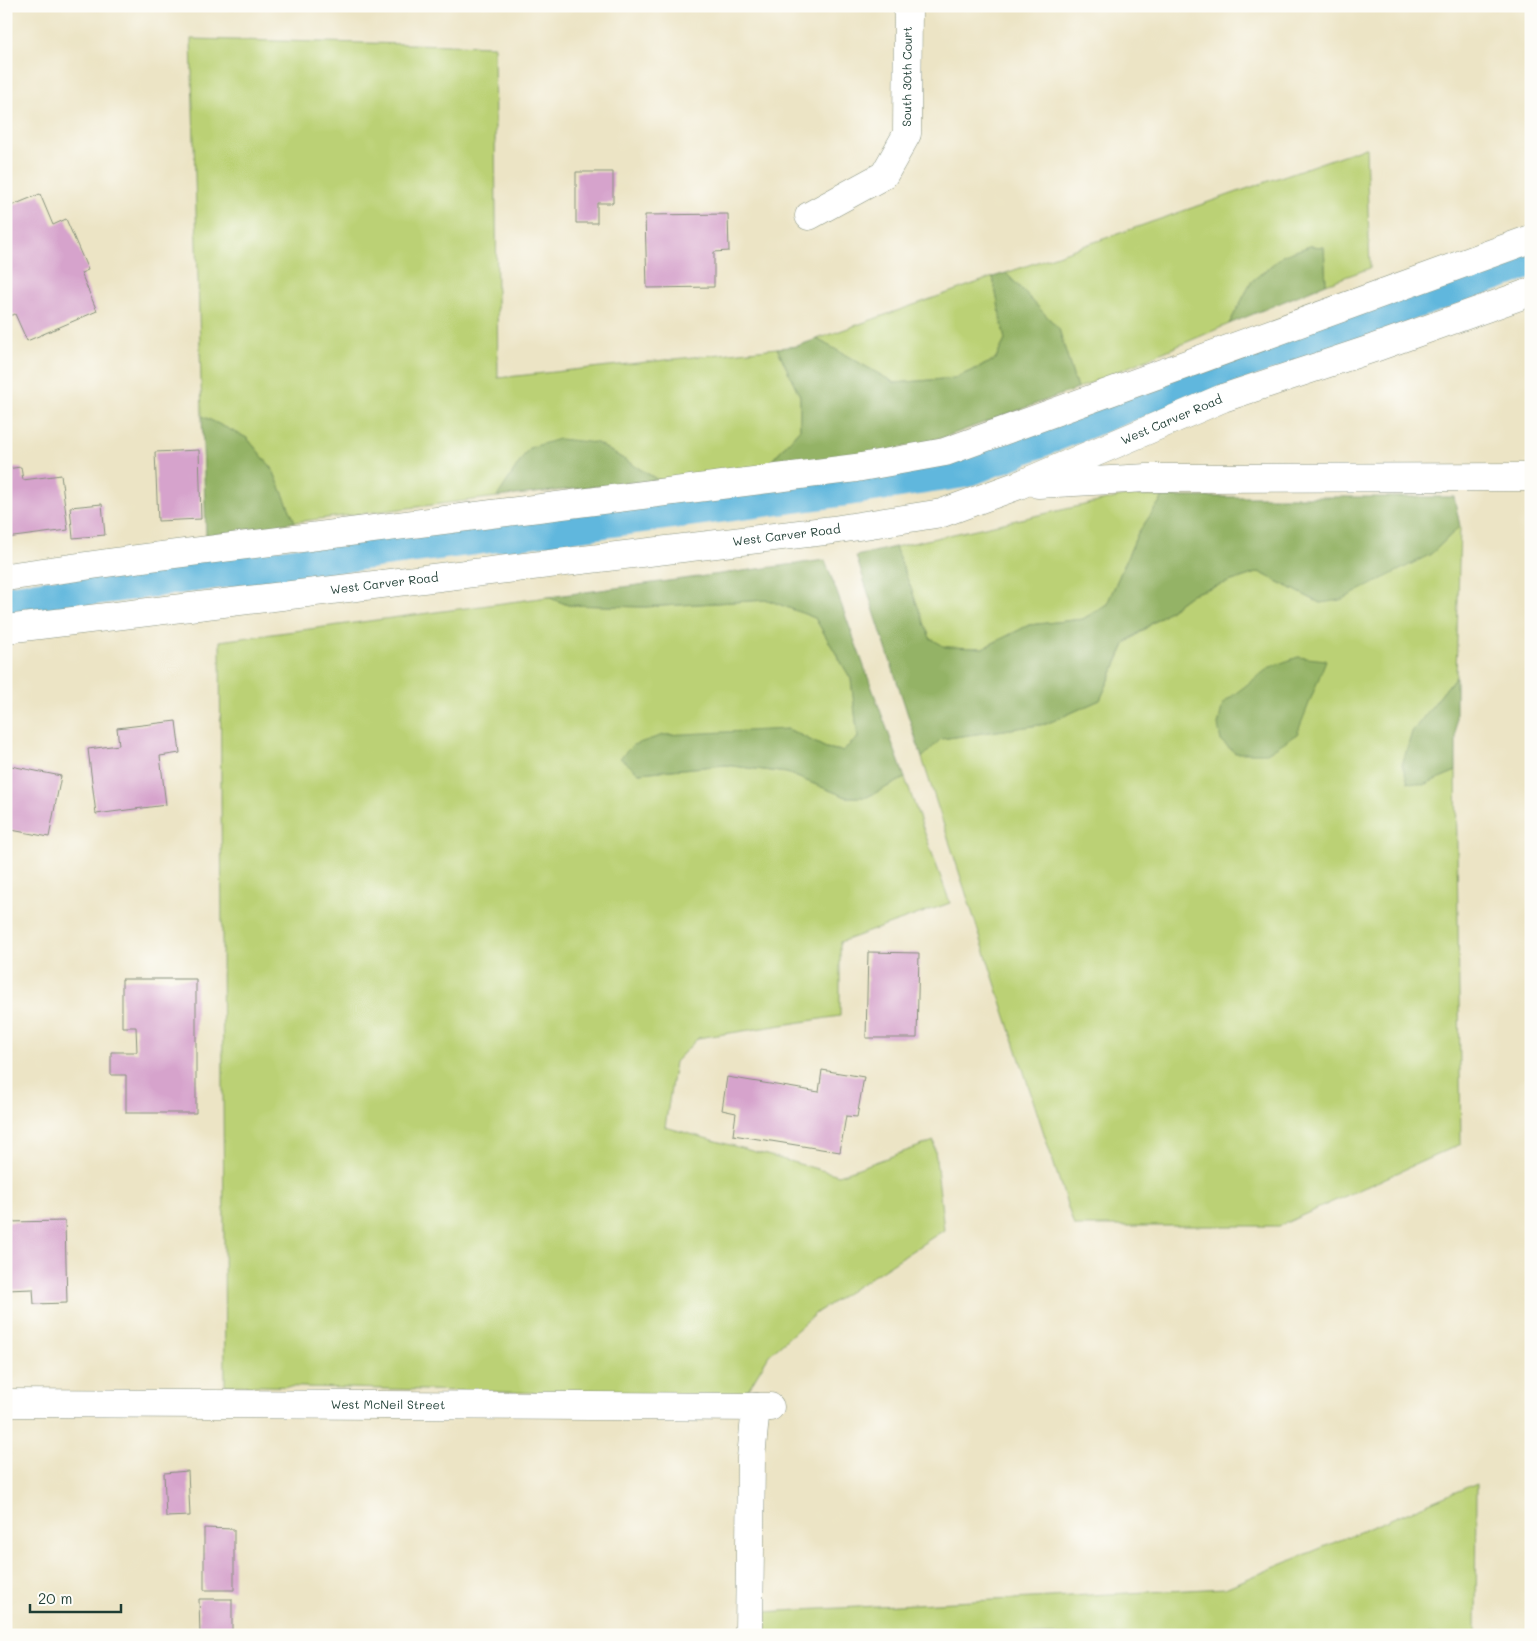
<svg xmlns="http://www.w3.org/2000/svg" width="1537" height="1641" viewBox="0 0 1537 1641" font-family="Mali,sans-serif">
<rect width="100%" height="100%" fill="#fdfcf7"/>
<filter id="ink" filterUnits="userSpaceOnUse"><feTurbulence type="fractalNoise" baseFrequency=".02" numOctaves="2"/><feDisplacementMap in="SourceGraphic" scale="10" xChannelSelector="R" yChannelSelector="G"/><feConvolveMatrix kernelMatrix="1 2 1 2 8 2 1 2 1" color-interpolation-filters="sRGB"/></filter>
<filter id="wash" filterUnits="userSpaceOnUse"><feTurbulence type="fractalNoise" baseFrequency=".0096" numOctaves="4" result="noise"/><feDisplacementMap in="SourceGraphic" scale="20" xChannelSelector="R" yChannelSelector="G"/><feGaussianBlur stdDeviation="1.12" result="paint"/><feColorMatrix in="noise" values="0 0 0 0 0 0 0 0 0 0 0 0 0 0 0 0 0 1.4 0 .05"/><feComposite in="paint" operator="in"/></filter>
<g filter="url(#wash)">
<rect width="100%" height="100%" fill="#ece4c5"/>
<path fill="#bbd175" stroke="#6d8754" d="M191 39 494 46 498 378 777 348 800 396V429L765 468 658 480 597 443 529 448 497 497 295 522 272 468 247 438 202 416Z
M1366 147 1370 268 1326 284 1324 247 1310 246 1284 255 1252 281 1229 324 1077 389 1059 329 1006 273Z
M993 277 1005 340 995 360 955 378 895 383 817 339Z
M1129 495 1163 497 1138 533 1107 604 1083 619 1029 625 983 648 945 647 930 638 895 547Z
M1460 526 1456 676 1412 732 1422 785 1456 771 1461 1144 1279 1226H1074L922 758 941 739 1046 724 1100 700 1126 643 1192 594 1259 572 1320 603 1431 554Z
M548 597 568 605 644 607 768 600 815 618 851 679 858 738 842 751 826 748 788 729 639 773 725 765 787 773 846 797H867L905 778 950 903 840 942V1016L698 1038 675 1062 665 1127 839 1175 934 1141 944 1230 816 1313 769 1355 743 1398 225 1385 220 641Z
M1477 1483 1476 1635H762V1612L1225 1588Z"/>
<path fill="#94b366" stroke="#5a784d" d="M1310 246 1324 247 1326 284 1229 324 1252 281 1284 255Z
M1006 273 1059 329 1077 389 942 438 879 453 765 468 800 429V396L777 348 797 346 817 339 895 383 955 378 995 360 1005 340 993 277Z
M202 416 247 438 272 468 295 522 206 536Z
M559 439 597 443 658 480 497 497 529 448Z
M1163 497H1454L1460 526 1431 554 1341 600 1320 603 1259 572 1192 594 1126 642 1100 700 1046 724 941 739 922 758 856 556 895 547 930 638 945 647 983 648 1029 625 1083 619 1107 604 1138 533Z
M825 560 905 778 867 797H846L787 773 725 765 639 773 620 758 633 745 663 735 788 729 826 748 842 751 858 738 851 679 815 618 768 600 644 607 568 605 548 597Z
M1298 657 1326 660 1297 734 1267 753H1235L1221 741 1218 725 1223 703 1270 667Z
M1456 676V771L1423 785 1408 782 1402 765 1412 732Z"/>
<g fill="none" stroke-linecap="round" stroke-linejoin="round">
<path stroke="#61b7dd" stroke-width="32" d="M6 601 848 490 965 472 1161 393 1531 262"/>
</g>
<g id="blocks">
<path fill="#d6a3cc" d="M576 172H613V203H597V223H576Z
M40 194 53 225 66 219 88 270 81 273 97 311 27 341 15 314 6 317V208Z
M728 214 729 251 714 252V287L647 288 645 215Z
M199 450 201 519 158 521 155 452Z
M21 467 23 480 61 475 68 530 6 538V469Z
M102 504 105 535 73 538 70 507Z
M176 721 180 753 160 756 166 805 96 814 88 749 119 745 117 728Z
M6 765 61 776 49 837 6 829Z
M868 952 919 953 917 1038H866Z
M122 979H196V1113H126V1075H111V1052H137L136 1027H122Z
M822 1070 864 1077 857 1117 846 1116 840 1152 733 1135 736 1113 722 1110 727 1077 819 1092Z
M65 1221 67 1303 34 1304 33 1289 6 1290V1222Z
M188 1471 190 1516 166 1517 164 1473Z
M204 1528 234 1529V1590H204Z
M199 1599H232V1635H200Z"/>
</g>
</g>
<g filter="url(#ink)">
<use href="#blocks" fill-opacity="0" stroke="#86907c" stroke-width="1"/>
<g fill="none" stroke-linecap="round" stroke-linejoin="round">
<defs>
<g id="minor">
<path id="s1" d="M809 216 884 175 907 134 908 6"/>
<path d="M1038 484 1147 478 1531 477"/>
<path d="M6 577 136 559 856 468 945 452 1531 239"/>
<path id="s2" d="M6 629 833 530 942 513 1019 485 1223 398 1374 348 1531 292"/>
<path id="s3" d="M6 1403 770 1407"/>
<path d="M749 1635 751 1458 756 1407"/>
</g>
</defs>
<use href="#minor" stroke="#86907c" stroke-width="29"/>
<use href="#minor" stroke="#fff" stroke-width="28"/>
</g>
</g>
<g text-anchor="middle" stroke-width="4" stroke-linejoin="round" paint-order="stroke">
<g font-size="12" fill="#1f3d34" stroke="#fdfcf7">
<text dy="4" stroke="none"><textPath href="#s1" startOffset="190">South 30th Court</textPath></text>
<text dy="4" stroke="none"><textPath href="#s2" startOffset="1191">West Carver Road</textPath></text>
<text dy="4" stroke="none"><textPath href="#s2" startOffset="786">West Carver Road</textPath></text>
<text dy="4" stroke="none"><textPath href="#s2" startOffset="381">West Carver Road</textPath></text>
<text dy="4" stroke="none"><textPath href="#s3" startOffset="382">West McNeil Street</textPath></text>
</g>
</g>
<rect width="1537" height="1641" fill="none" stroke="#fdfcf7" stroke-width="25"/>
<path d="M30 1604v8h91v-8" fill="none" stroke="#1f3d34" stroke-width="2.5"/>
<text x="38" y="1604" font-size="15" fill="#1f3d34" stroke="#fdfcf7" stroke-width="4" paint-order="stroke">20 m</text>
</svg>
